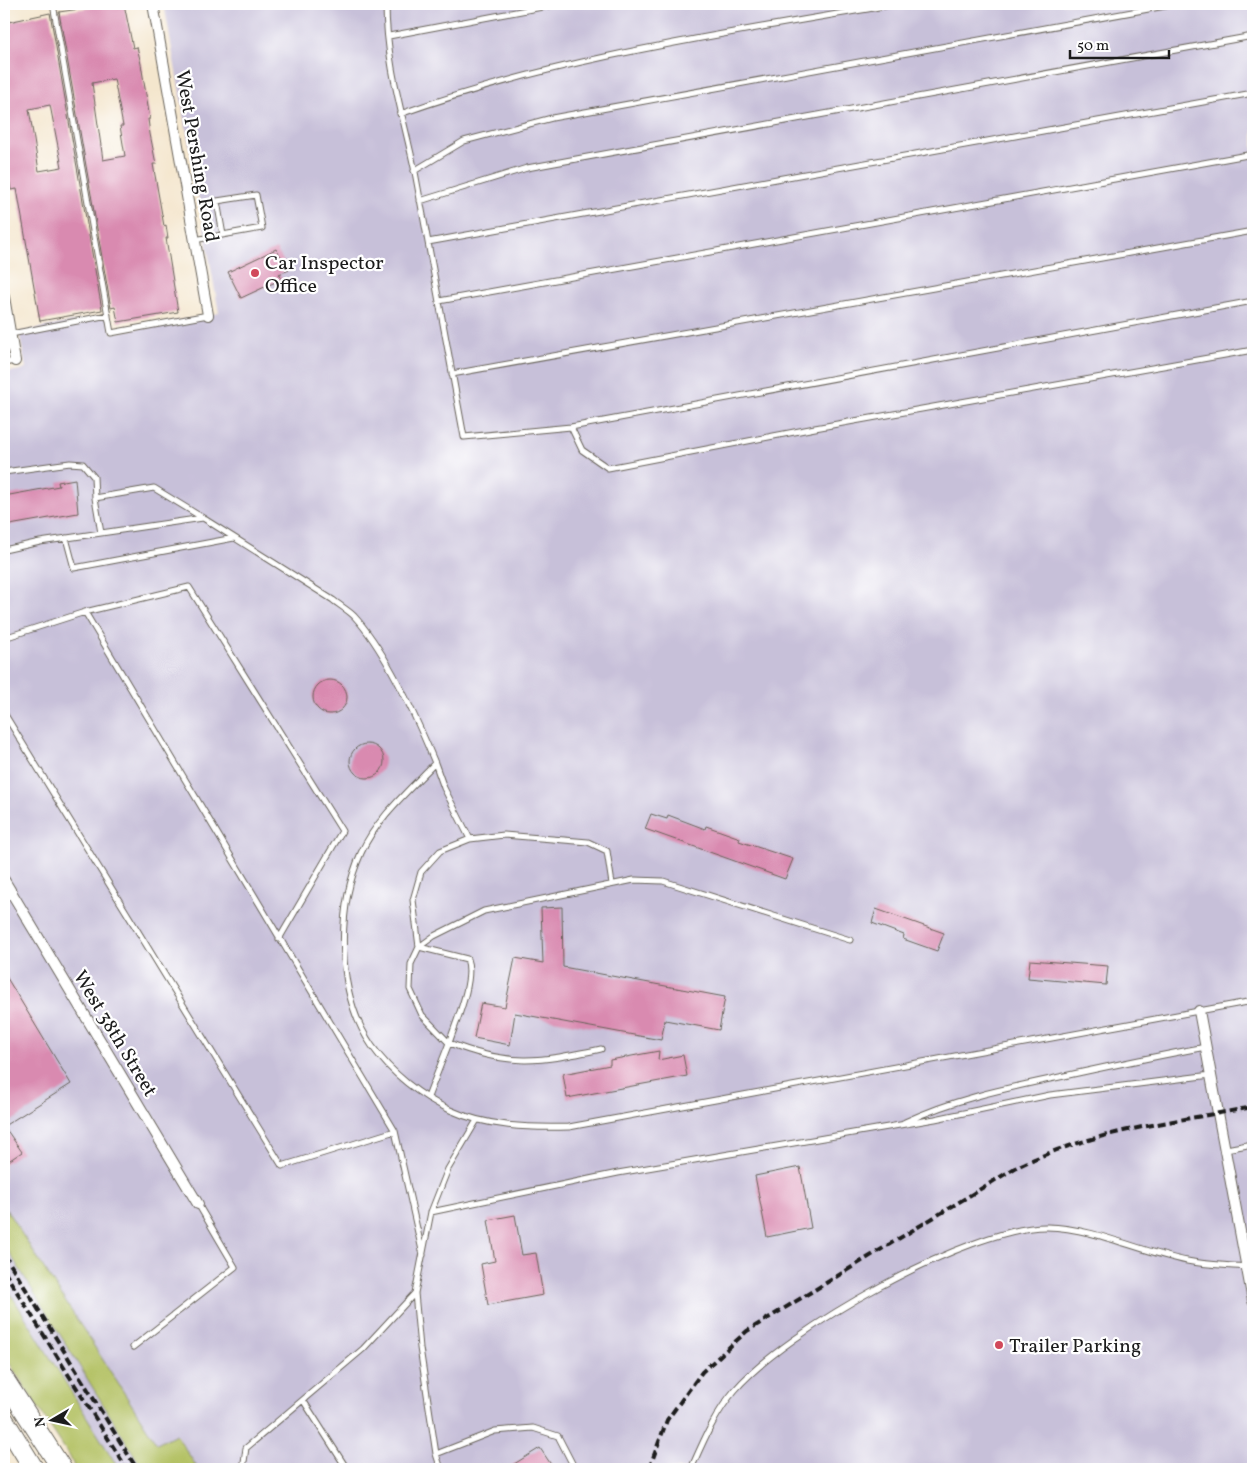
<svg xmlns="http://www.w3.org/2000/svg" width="1257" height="1473" viewBox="0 0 1257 1473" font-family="Vollkorn,serif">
<rect width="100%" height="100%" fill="#fff"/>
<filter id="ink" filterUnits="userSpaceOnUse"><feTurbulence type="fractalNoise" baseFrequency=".02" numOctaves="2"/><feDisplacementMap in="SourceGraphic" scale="10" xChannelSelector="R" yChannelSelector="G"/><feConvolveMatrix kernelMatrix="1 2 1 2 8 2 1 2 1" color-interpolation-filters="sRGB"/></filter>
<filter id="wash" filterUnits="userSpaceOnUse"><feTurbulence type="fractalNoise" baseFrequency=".0096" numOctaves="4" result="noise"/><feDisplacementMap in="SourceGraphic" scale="20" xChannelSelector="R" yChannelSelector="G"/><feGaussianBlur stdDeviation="1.12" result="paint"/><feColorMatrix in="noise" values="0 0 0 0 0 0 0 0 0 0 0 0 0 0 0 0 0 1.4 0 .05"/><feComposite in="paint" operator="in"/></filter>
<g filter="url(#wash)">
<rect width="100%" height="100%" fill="#f4e6cd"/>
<path fill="#c7c0d9" d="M164 4H1253V1469H198L177 1434 157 1444 4 1206V373L26 369 19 332 108 315 112 333 219 313Z
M4 1244 143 1469H119L4 1283Z"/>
<path fill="#b3c164" stroke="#686e40" d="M4 1206 157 1444 176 1434 198 1469H143L4 1244Z
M4 1283 119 1469H75L70 1457 4 1355Z"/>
<g id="blocks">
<path fill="#d98ab0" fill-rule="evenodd" d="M114 4H124L133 48 137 47 141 64 150 119H148L150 134 156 164H153L164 226 166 225 168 238H166L178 312 118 322 115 307 111 308 59 12ZM114 79 123 126H120L125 156 103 160 92 83Z
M50 13 102 310 40 321 17 189 11 190 4 149V23ZM50 105 62 167 39 171 29 109Z
M276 249 289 270 279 274 282 279 241 298 228 272Z
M75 479 78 513 4 526V496L59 486 58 482Z
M313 697a17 17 0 1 1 34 0a17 17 0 1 1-34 0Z
M350 761a17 17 0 1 1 34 0a17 17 0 1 1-34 0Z
M651 814 667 819 668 815 705 829 706 826 740 838 739 841 793 859 785 879 645 829Z
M562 907 563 967 725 997 719 1030 665 1020 661 1040 515 1013 510 1045 474 1038 481 1003 505 1007 515 958 543 963 541 908Z
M876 909 944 933 937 951 903 939 904 935 872 923Z
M1030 960 1108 966 1106 985 1028 978Z
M4 973 71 1084 4 1126 22 1152 4 1164Z
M659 1051 658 1060 683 1055 687 1076 567 1098 563 1074 610 1065V1060Z
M800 1167 811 1228 767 1237 755 1176Z
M515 1215 522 1255 536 1253 543 1295 488 1305 481 1264 495 1261 488 1220Z
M540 1448 554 1469H506Z"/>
</g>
</g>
<g filter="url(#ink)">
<use href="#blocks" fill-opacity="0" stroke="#68635a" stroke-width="1"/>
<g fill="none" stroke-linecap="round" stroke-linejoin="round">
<defs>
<path id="lane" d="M53 4 111 333 208 315
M386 4C386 63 403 115 415 172 432 260 447 349 464 437L571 427 1253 301
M389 36 558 4
M400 114C559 57 730 33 896 4
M414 171 464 141 552 118 1176 4
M420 201 527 168 1253 36
M194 240 262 228 256 195 217 201 223 235
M428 242 1253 93
M439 301 1253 154
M11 334 108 315
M4 363 15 361
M452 374 1253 231
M571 427 582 450 608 468 815 428 1253 350
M4 472 70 463 83 464 94 477 95 498
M101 533 95 498 154 488 203 518
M66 538 74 568 234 538
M4 550 40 542 203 518 333 600C339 605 348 610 354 616 387 652 416 717 435 763 409 790 376 819 361 853 336 909 336 994 372 1046 391 1073 420 1096 450 1110 487 1127 529 1128 569 1127L1253 1001
M4 638 85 612
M4 713 282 1166 395 1131
M435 763 444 788 470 839
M279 939 342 831 189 587 85 612 395 1131 423 1255
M601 1049C539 1062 510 1067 449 1043 456 1022 475 979 467 959L419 947 413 900 421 872 440 851 470 839 504 835 588 842 607 851 612 884
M428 1097 449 1043 422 1015 410 989 411 964 419 947 434 936 484 911 634 880 663 881 850 940
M905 1122C954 1099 1003 1089 1055 1078 1105 1067 1155 1056 1206 1047
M1226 1149 1253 1144
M431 1212 618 1173 935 1119 1050 1095 1211 1075
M133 1347 235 1267 198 1204
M303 1400 347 1469
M436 1454 495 1431 533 1428 558 1436 575 1469
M243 1469 246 1448 363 1349 415 1293
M441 1469 436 1454 420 1348 415 1293 431 1212 448 1169 477 1120
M691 1469C703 1442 715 1413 735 1390 785 1331 970 1226 1047 1227 1095 1228 1141 1252 1187 1261 1206 1265 1227 1265 1247 1267"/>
<path id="street" d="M153 4 208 315
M4 297 15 361
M4 880 198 1204
M1199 1011 1253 1301"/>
<path id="highway" d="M4 1379 62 1469
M4 1420 34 1469"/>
</defs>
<use href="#lane" stroke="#68635a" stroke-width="7"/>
<use href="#street" stroke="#68635a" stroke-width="12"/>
<use href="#highway" stroke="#68635a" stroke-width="21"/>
<use href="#lane" stroke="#fff" stroke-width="5"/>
<use href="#street" stroke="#fff" stroke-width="10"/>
<use href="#highway" stroke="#fff" stroke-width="19"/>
<path stroke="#1c1c1c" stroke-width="4" stroke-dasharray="8 4" stroke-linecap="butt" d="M4 1254 137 1469
M4 1271 127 1469
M649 1469 667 1420 702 1372 747 1331 1015 1168C1089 1131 1173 1122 1253 1107"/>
</g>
</g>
<g fill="#d1495b" stroke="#fff" stroke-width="2">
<circle cx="255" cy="273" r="5"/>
<circle cx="999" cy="1345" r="5"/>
</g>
<g text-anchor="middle" stroke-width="4.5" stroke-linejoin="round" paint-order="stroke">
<g font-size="20" fill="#1c1c1c" stroke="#fff">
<text transform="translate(198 156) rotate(80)" y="7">West Pershing Road</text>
<text transform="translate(116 1033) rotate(59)" y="7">West 38th Street</text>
</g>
<g font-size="20" fill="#1c1c1c" stroke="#fff" text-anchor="start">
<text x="265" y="269">Car Inspector<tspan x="265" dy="23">Office</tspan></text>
<text x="1009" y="1352">Trailer Parking</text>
</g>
</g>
<rect width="1257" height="1473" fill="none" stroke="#fff" stroke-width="20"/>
<g transform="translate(52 1420) rotate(261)" stroke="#ffffff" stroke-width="4" paint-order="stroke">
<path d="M0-4L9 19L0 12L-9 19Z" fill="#1c1c1c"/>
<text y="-8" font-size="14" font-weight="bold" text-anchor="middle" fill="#1c1c1c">N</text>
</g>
<path d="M1070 50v8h99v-8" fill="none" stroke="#1c1c1c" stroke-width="2.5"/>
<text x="1077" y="50" font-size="15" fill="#1c1c1c" stroke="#ffffff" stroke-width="4" paint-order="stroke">50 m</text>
</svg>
